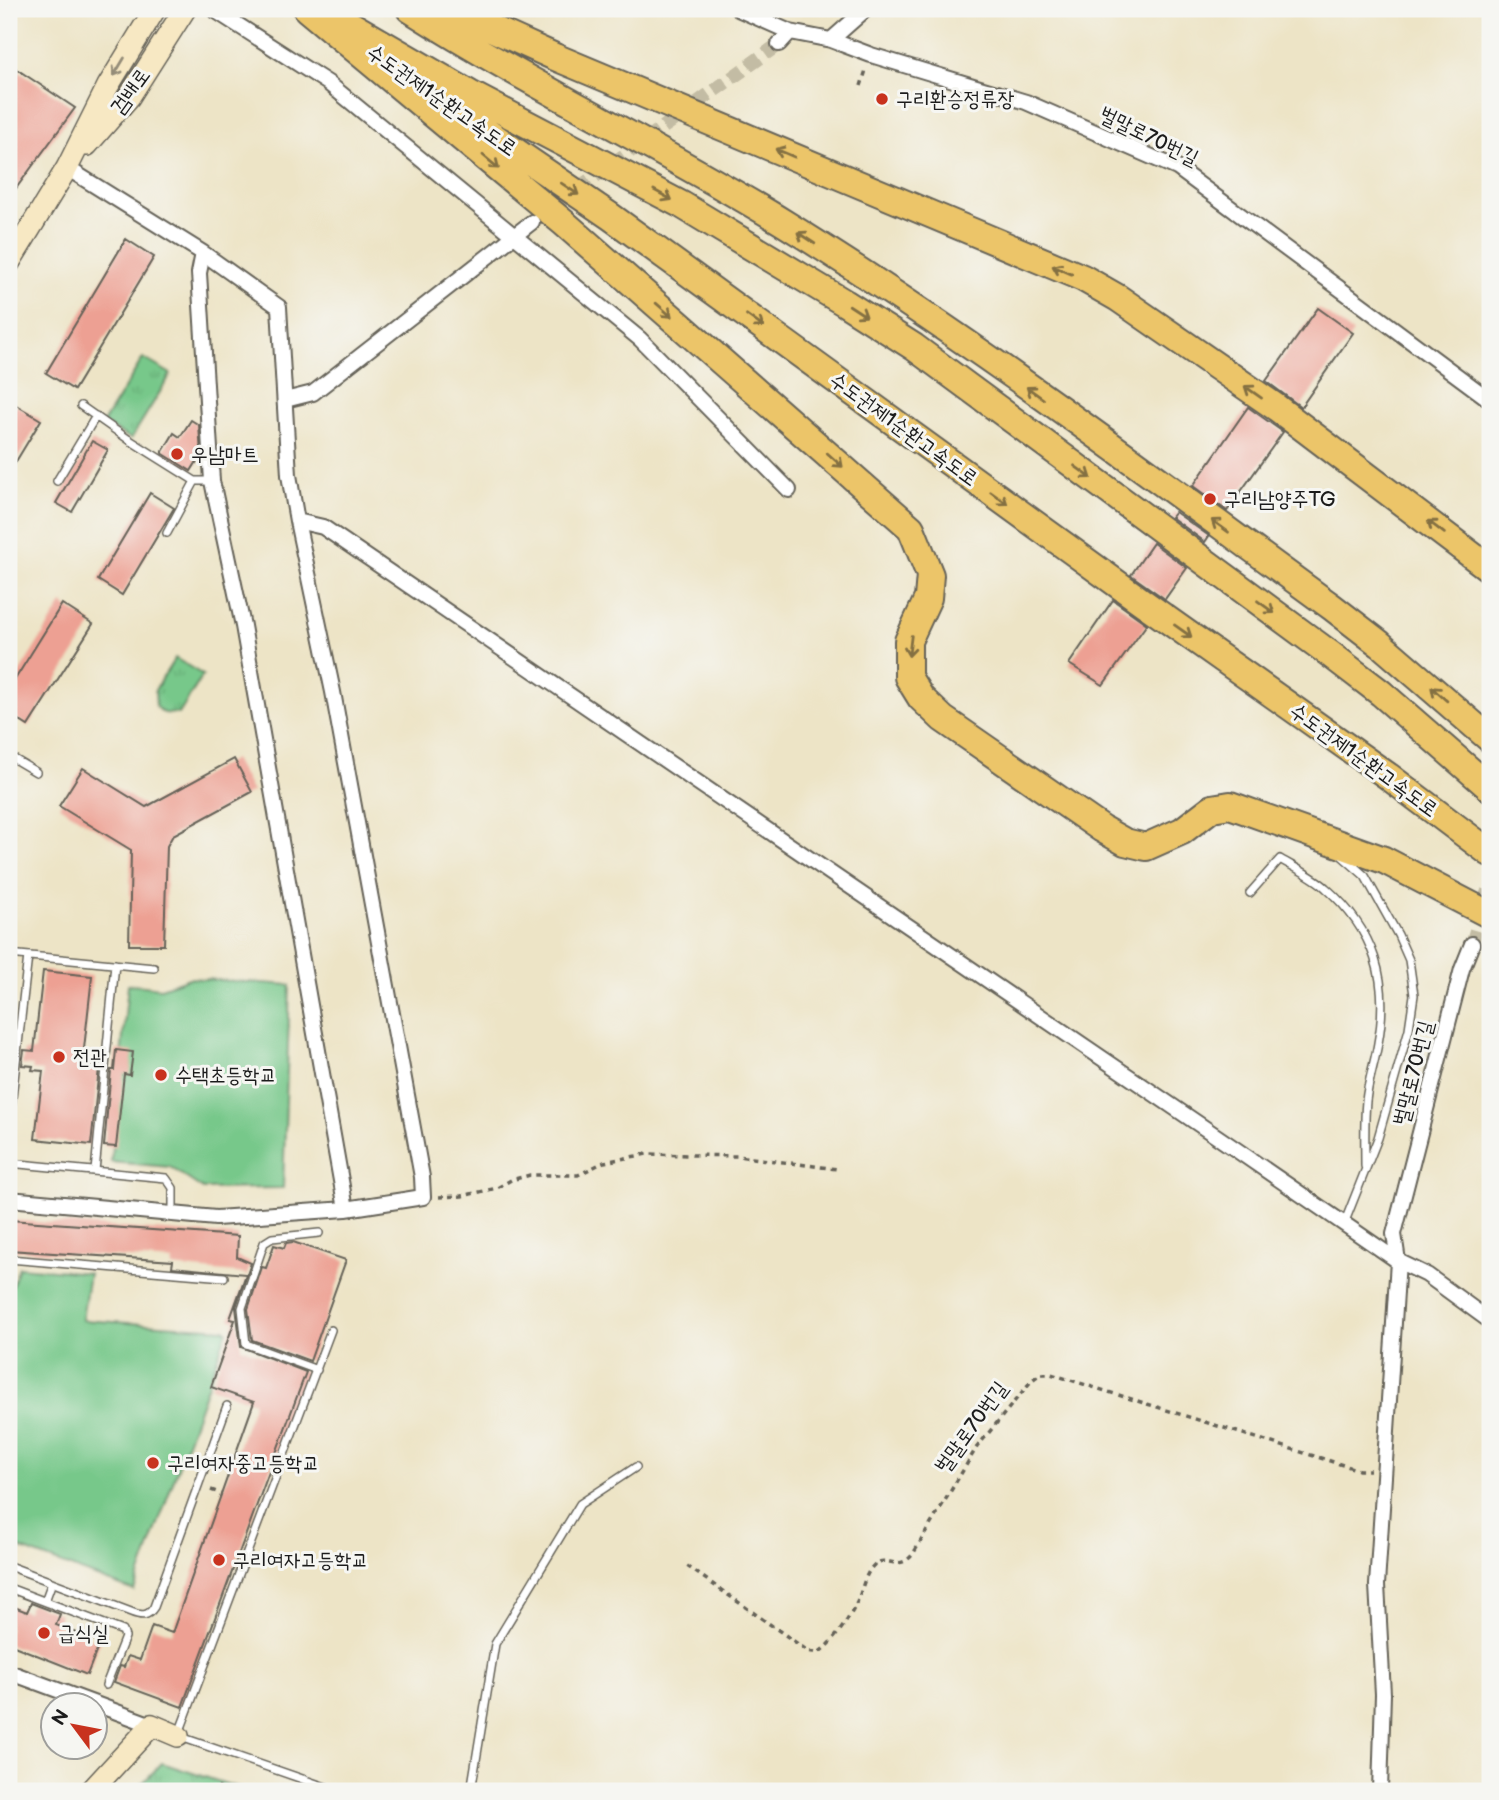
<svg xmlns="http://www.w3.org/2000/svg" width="1499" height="1800" viewBox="0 0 1499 1800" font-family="'Balsamiq Sans','Poor Story',sans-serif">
<defs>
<pattern id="park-tufts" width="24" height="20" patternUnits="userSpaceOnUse" patternTransform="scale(1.75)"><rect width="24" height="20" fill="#77c88a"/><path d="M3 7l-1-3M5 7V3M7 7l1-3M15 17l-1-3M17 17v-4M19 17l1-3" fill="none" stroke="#66ab76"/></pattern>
</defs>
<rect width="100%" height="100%" fill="#f6f6f2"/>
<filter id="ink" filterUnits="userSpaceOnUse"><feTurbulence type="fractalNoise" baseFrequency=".0143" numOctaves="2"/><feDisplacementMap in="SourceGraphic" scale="14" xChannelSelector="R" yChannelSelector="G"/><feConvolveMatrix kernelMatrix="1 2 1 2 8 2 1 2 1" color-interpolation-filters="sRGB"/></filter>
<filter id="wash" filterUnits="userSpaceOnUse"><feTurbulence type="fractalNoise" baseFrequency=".00686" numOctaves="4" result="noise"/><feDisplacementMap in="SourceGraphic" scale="28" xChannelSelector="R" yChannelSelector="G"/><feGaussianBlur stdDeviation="1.57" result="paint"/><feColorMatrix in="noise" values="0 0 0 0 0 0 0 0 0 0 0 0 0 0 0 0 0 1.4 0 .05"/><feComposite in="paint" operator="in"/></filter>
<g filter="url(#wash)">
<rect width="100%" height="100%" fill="#ede4c6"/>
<path fill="#77c88a" stroke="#4a7253" stroke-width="2" d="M189 978 290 985 283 1188 203 1189 170 1167 111 1162 128 984 161 988Z
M19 1267 89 1273 82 1320 224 1329 227 1331 134 1591 9 1544V1295Z"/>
<path fill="url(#park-tufts)" stroke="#4a7253" stroke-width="2" d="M143 358 171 374 131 439 103 423Z
M175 658 203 675 179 714 164 713 156 707 155 690Z
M162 1763 248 1791H135Z"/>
<g id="blocks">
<path fill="#eda093" d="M9 64 75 108 9 198Z
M126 239 154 257 74 390 46 373Z
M1318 308 1353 333 1301 407 1266 381Z
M16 405 41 420 9 473V418Z
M1248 407 1283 432 1227 511 1193 486Z
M191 420 199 425 201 455 191 471 162 453 174 433 180 437Z
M92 441 108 450 72 512 56 503Z
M150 493 174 508 122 595 98 580Z
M1175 512 1209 536 1205 542 1171 517Z
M1153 543 1187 568 1165 599 1131 575Z
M1113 600 1147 624 1103 685 1069 664Z
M62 604 93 624 28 726 9 714V689Z
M234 759 252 792 173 835 167 846 164 945H129L131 850 59 806 83 768 146 807Z
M43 971 92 976 82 1067 99 1068 91 1145 35 1139 43 1071 32 1070 33 1066 22 1065 24 1050 34 1051Z
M116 1050 133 1052 130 1075 124 1074 116 1147 104 1146 111 1070H114Z
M9 1220 238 1236 237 1257 251 1263 236 1307 241 1347 306 1372 182 1707 114 1682 120 1666 124 1667 128 1656 140 1660 152 1626 172 1633 254 1402 211 1387 235 1320 230 1319 246 1274 172 1267 173 1261 9 1250Z
M293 1242 346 1260 310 1361 252 1340 248 1309 262 1267 266 1268 274 1245 284 1248 286 1243Z
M31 1603 60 1614 56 1625 100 1642 87 1675 9 1644V1605L27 1612Z"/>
</g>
</g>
<g filter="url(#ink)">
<use href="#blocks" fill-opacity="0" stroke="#656258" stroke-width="2"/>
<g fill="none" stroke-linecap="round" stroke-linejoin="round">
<path stroke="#c3bca4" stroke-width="14" stroke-dasharray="14 7" stroke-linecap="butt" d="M544 213 779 44
M1472 944 1490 884"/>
<defs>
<path id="lane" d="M81 406 128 439 195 481
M57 481 96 416
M167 533 195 481H212
M9 756 36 772
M1341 855 1365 876 1398 935 1409 960 1414 995 1409 1029 1378 1138 1344 1224
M1250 893 1280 859C1295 868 1313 876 1326 888 1374 930 1390 980 1378 1043 1375 1062 1368 1081 1366 1101 1364 1122 1365 1144 1365 1166
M9 954 154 968
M9 1124 28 956
M9 1163 166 1178 173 1188V1214
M95 1171 115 964
M9 1259 224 1277
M331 1330 178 1736 337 1791
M317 1370 246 1344 242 1308 264 1243 272 1238 319 1233
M9 1566 131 1612C141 1616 148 1617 154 1607L227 1406
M9 1588 123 1631 125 1637 106 1685
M45 1601 52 1582
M471 1791 495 1644 580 1504 636 1467"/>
<path id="street" d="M213 9 328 83 640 339 789 490
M738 9 790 32 831 40 871 55 1026 102 1177 168 1490 400
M831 40 866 9
M779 44 790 32
M203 253 279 307 289 475 297 521
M285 400 313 393 532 222
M9 1199 216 1218 346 1209 243 626 212 481 199 273 203 253 67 168
M346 1209 423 1197 422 1177 333 692 297 521 323 527C679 774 1041 1014 1398 1261L1427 1275 1490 1321
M9 1672 152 1725
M1380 1791 1383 1694 1377 1585 1398 1261 1394 1234 1462 969 1472 944"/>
<path id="secondary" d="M87 145 129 97 185 9
M9 263 67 168 108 86 155 9
M91 1791 152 1725 178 1736"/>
<path id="highway" d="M307 9 564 223 911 528 930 575 928 598 908 641V677L921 698 943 719 1102 829 1125 842 1146 847 1182 831 1212 808 1230 805 1384 860 1490 915
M410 9C531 86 662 148 784 223 973 340 1152 476 1332 607L1380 644 1490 739
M449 9 555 57 1083 278 1118 298 1277 408 1490 569
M337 17 470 94 682 205 845 303 914 347 1330 654 1381 693 1490 788
M446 104 610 216 1141 601 1388 776 1490 853"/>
</defs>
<use href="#lane" stroke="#656258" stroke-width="10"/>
<use href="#street" stroke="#656258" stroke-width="18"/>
<use href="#secondary" stroke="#656258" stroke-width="24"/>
<use href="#highway" stroke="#656258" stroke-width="30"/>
<path stroke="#656258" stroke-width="3.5" stroke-dasharray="5 5" stroke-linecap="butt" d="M861 86 866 70
M439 1197 462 1196 497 1188 511 1180 530 1175H578L604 1162 647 1154 737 1156 837 1169
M211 1490 222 1494
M687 1566 808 1651 818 1653C834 1642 850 1618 858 1600 862 1590 865 1573 874 1565 886 1554 898 1573 913 1554L977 1447 1032 1380 1040 1374H1051L1359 1470H1370
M218 1791 221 1783"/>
<use href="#lane" stroke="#fff" stroke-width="7"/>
<use href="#street" stroke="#fff" stroke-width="14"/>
<use href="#secondary" stroke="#f7e8c3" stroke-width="21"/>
<use href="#highway" stroke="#ecc569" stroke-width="26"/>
</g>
<defs><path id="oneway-shaft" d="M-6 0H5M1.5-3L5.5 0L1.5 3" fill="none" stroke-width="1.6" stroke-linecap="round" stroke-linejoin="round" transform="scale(1.75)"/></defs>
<use stroke="#948c78" href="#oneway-shaft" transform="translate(119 67) rotate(121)"/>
<g stroke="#847042">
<use href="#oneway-shaft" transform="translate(785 153) rotate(-157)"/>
<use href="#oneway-shaft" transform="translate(491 162) rotate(40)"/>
<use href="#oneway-shaft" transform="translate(570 189) rotate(34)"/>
<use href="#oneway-shaft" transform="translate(663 195) rotate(29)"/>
<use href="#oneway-shaft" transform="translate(806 238) rotate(-147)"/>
<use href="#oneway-shaft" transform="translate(1062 270) rotate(-157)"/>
<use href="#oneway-shaft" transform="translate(664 310) rotate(41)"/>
<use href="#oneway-shaft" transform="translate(858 311) rotate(33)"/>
<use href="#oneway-shaft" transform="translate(755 321) rotate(36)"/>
<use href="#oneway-shaft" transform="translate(1253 392) rotate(-145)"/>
<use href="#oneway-shaft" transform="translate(1035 393) rotate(-144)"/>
<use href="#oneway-shaft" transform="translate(835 460) rotate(42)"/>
<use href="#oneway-shaft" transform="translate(1083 472) rotate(36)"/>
<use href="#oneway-shaft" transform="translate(999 498) rotate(36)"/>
<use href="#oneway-shaft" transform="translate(1220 526) rotate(-144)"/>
<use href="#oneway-shaft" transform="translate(1436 527) rotate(-143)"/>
<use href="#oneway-shaft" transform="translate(1266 607) rotate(36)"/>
<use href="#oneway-shaft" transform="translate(1183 631) rotate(35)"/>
<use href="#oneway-shaft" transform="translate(910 646) rotate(97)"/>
<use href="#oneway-shaft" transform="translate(1439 694) rotate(-139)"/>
</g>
</g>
<g fill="#c8321e" stroke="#f6f6f2" stroke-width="2.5">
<circle cx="882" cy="99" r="7"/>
<circle cx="177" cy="454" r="7"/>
<circle cx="1210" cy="499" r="7"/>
<circle cx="59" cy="1057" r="7"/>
<circle cx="161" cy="1075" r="7"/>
<circle cx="153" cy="1463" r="7"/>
<circle cx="219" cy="1560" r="7"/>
<circle cx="44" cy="1633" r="7"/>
</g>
<g text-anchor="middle" stroke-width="6" stroke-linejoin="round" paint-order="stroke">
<g font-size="21" fill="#1c1c1c" stroke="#f6f6f2">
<text transform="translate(130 91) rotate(-54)" y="7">검배로</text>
<text transform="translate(442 100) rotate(35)" y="7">수도권제1순환고속도로</text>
<text transform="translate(1149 136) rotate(26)" y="7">벌말로70번길</text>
<text transform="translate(904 429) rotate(36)" y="7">수도권제1순환고속도로</text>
<text transform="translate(1364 760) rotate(36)" y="7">수도권제1순환고속도로</text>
<text transform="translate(1413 1073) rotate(-76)" y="7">벌말로70번길</text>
<text transform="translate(971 1427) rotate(-54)" y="7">벌말로70번길</text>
</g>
<g font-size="21" fill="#1c1c1c" stroke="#f6f6f2" text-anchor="start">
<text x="896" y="106">구리환승정류장</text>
<text x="191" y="461">우남마트</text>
<text x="1224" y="506">구리남양주TG</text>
<text x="73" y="1064">전관</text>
<text x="175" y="1082">수택초등학교</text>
<text x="167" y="1470">구리여자중고등학교</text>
<text x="233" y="1567">구리여자고등학교</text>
<text x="58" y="1640">급식실</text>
</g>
</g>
<rect width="1499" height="1800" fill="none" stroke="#f6f6f2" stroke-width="35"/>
<g transform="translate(74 1726) rotate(302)"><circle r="33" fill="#f6f6f2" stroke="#9f9f9c" stroke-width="2"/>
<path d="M0-5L12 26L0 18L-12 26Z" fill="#c8321e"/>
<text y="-10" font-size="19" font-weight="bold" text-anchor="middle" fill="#1c1c1c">N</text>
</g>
</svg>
